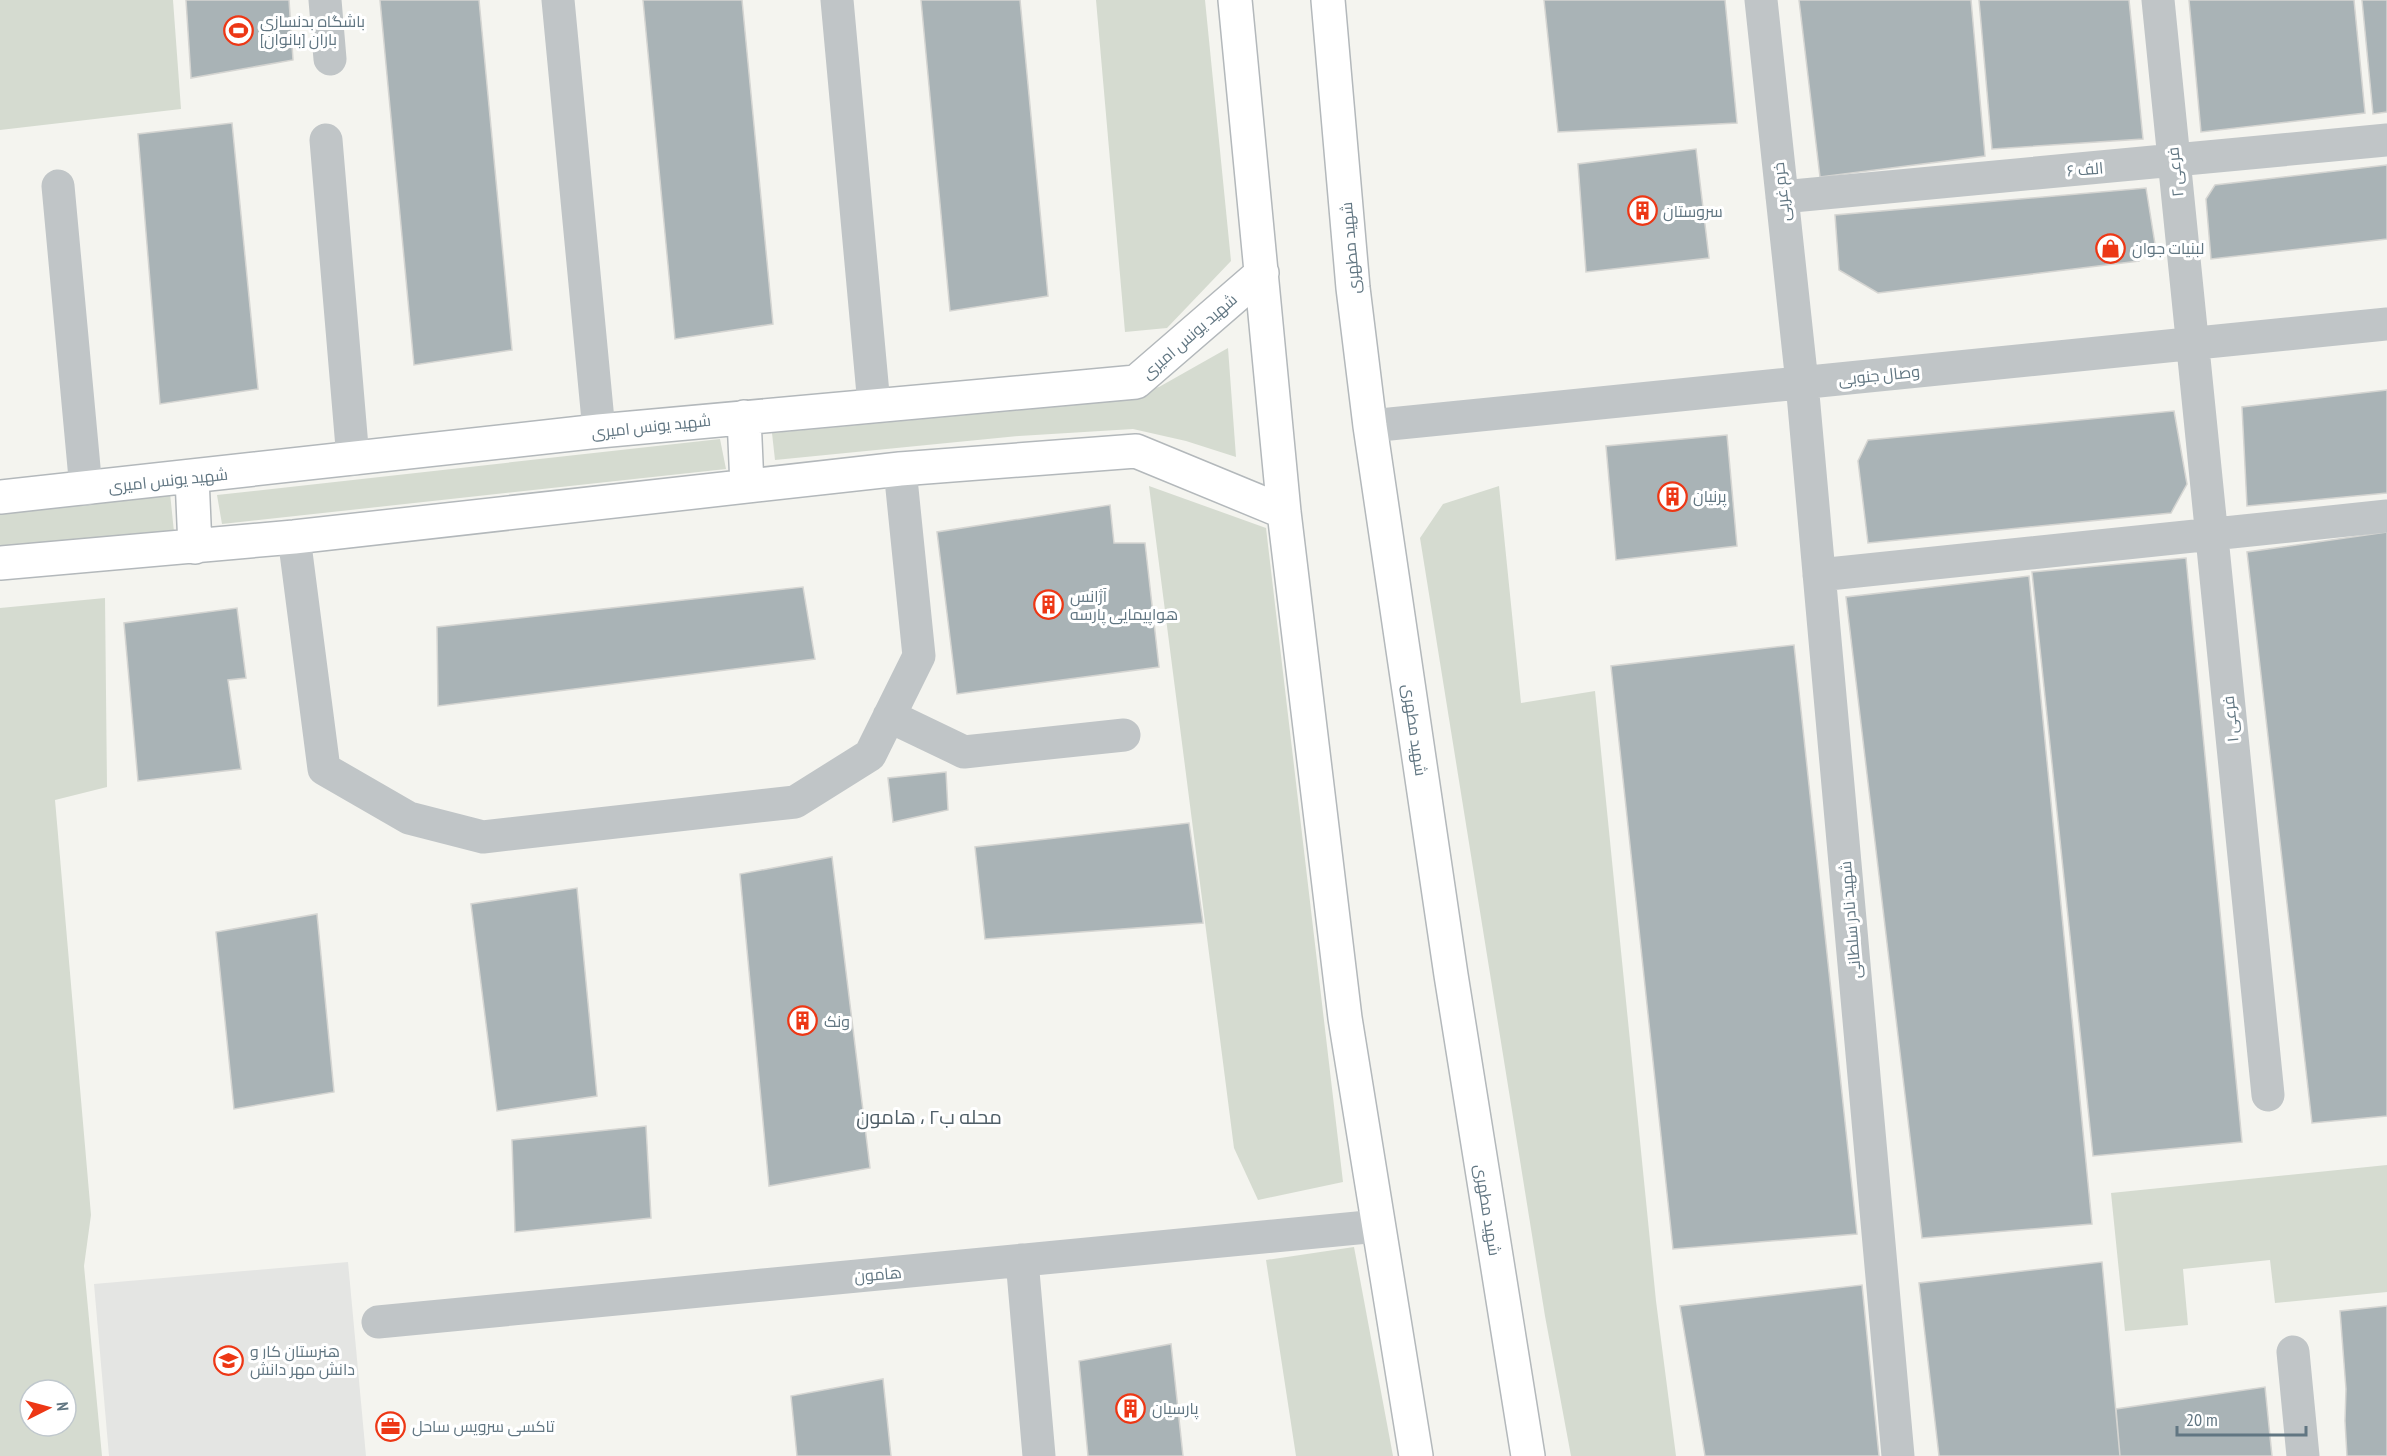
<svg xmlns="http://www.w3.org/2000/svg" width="2387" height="1456" viewBox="0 0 2387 1456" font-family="'PT Sans Narrow',Cairo,sans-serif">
<rect width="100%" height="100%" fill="#f4f4ef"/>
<path fill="#e4e5e3" d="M348 1262 366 1456H109L94 1284Z"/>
<path fill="#d5dbd0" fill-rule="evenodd" d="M0 0H173L181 109 0 130Z
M1096 0H1205L1231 261 1167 328 1125 332Z
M1228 348 1236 457 1186 441 1133 429 1019 436 775 460 772 433 1097 403 1159 387Z
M720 439 726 469 222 524 217 495Z
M1149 486 1266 528 1343 1182 1258 1200 1234 1148Z
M1499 486 1521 703 1595 691 1656 1301 1676 1456H1571L1545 1316 1420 538 1443 504Z
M170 493 174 532 0 546V513Z
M105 598 107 787 55 800 91 1215 84 1266 102 1456H0V608ZM30 1390H66V1426H30Z
M2387 1165V1292L2275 1303 2270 1260 2183 1269 2188 1325 2125 1331 2111 1193Z
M1354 1247 1393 1456H1296L1266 1260Z"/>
<path fill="#a9b3b6" stroke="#d5d5d2" stroke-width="1.5" d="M186 0H289L293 60 191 78Z
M380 0H479L512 350 414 365Z
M643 0H742L773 324 675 339Z
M921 0H1020L1048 296 950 311Z
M1544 0H1725L1737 123 1558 132Z
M1799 0H1971L1985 156 1820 177Z
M1979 0H2129L2143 139 1992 149Z
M2189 0H2354L2365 113 2201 132Z
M2362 0H2387V112L2373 114Z
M232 123 258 389 160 404 138 134Z
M1696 149 1709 258 1586 272 1578 164Z
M2387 165V239L2211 259 2206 199 2215 185Z
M2146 188 2155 244 2139 261 1878 293 1839 270 1835 215Z
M2387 390V493L2247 506 2242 407Z
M2174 411 2187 484 2171 513 1868 543 1858 461 1868 440Z
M1727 435 1737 546 1616 560 1606 446Z
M1110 505 1114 543H1145L1159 667 957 694 937 532Z
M2387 532V1116L2312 1123 2247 552Z
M2186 558 2242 1142 2093 1156 2032 572Z
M2029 576 2092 1224 1922 1238 1846 597Z
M803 587 815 659 438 706 437 627Z
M237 608 246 678 228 680 241 769 138 781 124 623Z
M1794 645 1857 1234 1673 1249 1611 666Z
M946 772 948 810 893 822 888 778Z
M1189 823 1203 923 985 939 975 847Z
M832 857 870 1168 769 1186 740 874Z
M577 888 597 1096 497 1111 471 904Z
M317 914 334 1092 234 1109 216 932Z
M646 1126 651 1218 515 1232 512 1140Z
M2102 1262 2120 1456H1939L1919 1283Z
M1862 1285 1879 1456H1705L1680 1306Z
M2387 1306V1456H2347L2345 1421 2346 1389 2340 1311Z
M1171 1344 1183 1456H1088L1079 1361Z
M883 1379 891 1456H797L791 1396Z
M2265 1387 2272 1456H2120L2116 1409Z"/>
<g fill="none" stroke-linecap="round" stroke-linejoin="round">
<defs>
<path id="major" d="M1235 0 1284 512 1345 1018 1416 1456
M1328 0 1353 288 1370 426 1451 975 1528 1456
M744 417 747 486
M192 477 195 547
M0 497 599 431 1136 382 1262 273
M0 563 294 537 900 469 1136 451 1284 512"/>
</defs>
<use href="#major" stroke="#b3b8bb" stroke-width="36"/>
<path stroke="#c0c5c7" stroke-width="33" d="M325 0 330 59
M558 0 599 431
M837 0 874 405
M1761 0 1802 383 1898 1456
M2158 0 2268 1095
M326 140 353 459
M58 186 86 489
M1782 197 2387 140
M1370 426 2387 324
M294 537 324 769 409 818 483 837 795 802 870 755 919 656 900 469
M1819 575 2387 516
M889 716 964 752 1124 735
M1022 1260 1039 1456
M378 1322 1378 1226
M2293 1352 2303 1456"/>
<use href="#major" stroke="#fff" stroke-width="33"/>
</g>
<defs>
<symbol id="stadium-ring" viewBox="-11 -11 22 22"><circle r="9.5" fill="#fff" stroke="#ed3715" stroke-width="1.5"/><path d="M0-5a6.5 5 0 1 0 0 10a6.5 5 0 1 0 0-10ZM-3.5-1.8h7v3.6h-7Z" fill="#ed3715"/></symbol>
<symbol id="building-ring" viewBox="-11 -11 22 22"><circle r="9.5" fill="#fff" stroke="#ed3715" stroke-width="1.5"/><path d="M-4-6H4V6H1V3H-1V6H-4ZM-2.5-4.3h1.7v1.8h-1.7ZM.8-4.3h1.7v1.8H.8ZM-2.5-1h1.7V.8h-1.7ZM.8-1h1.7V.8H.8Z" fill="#ed3715"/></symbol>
<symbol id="shop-ring" viewBox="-11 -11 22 22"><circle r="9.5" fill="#fff" stroke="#ed3715" stroke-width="1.5"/><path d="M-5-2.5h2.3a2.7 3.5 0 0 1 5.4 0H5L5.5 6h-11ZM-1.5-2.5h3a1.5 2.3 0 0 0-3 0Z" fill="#ed3715"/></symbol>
<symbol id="school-ring" viewBox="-11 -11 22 22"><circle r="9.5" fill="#fff" stroke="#ed3715" stroke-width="1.5"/><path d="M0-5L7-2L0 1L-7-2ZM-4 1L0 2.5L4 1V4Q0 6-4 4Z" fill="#ed3715"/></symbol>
<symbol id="office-ring" viewBox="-11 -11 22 22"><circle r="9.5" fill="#fff" stroke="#ed3715" stroke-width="1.5"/><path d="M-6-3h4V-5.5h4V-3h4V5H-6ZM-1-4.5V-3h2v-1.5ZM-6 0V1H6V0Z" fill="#ed3715"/></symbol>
</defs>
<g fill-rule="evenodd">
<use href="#stadium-ring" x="222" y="14" width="33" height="33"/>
<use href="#building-ring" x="1626" y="194" width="33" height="33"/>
<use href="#shop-ring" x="2094" y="232" width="33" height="33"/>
<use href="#building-ring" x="1656" y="480" width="33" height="33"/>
<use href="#building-ring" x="1032" y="588" width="33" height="33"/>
<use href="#building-ring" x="786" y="1004" width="33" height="33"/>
<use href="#school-ring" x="212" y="1344" width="33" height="33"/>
<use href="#building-ring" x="1114" y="1392" width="33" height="33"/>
<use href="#office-ring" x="374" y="1410" width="33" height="33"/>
</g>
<g text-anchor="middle" stroke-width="6" stroke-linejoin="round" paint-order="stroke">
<g font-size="16" fill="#617682" stroke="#fff" text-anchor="start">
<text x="260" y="27">باشگاه بدنسازی<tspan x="260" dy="18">باران [بانوان]</tspan></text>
<text x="1663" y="217">سروستان</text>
<text x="2132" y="254">لبنیات جوان</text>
<text x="1693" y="502">پرنیان</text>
<text x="1070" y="602">آژانس<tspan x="1070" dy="18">هواپیمایی پارسه</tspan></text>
<text x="824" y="1027">ونک</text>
<text x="250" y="1357">هنرستان کار و<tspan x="250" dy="18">دانش مهر دانش</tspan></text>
<text x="1152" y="1414">پارسیان</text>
<text x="412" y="1432">تاکسی سرویس ساحل</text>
</g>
<g font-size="16" fill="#617682" stroke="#fff">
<text transform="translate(2085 169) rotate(-5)" y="6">۶ الف</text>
<text transform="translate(2175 172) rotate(-96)" y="6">فرعی ۲</text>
<text transform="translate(1781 192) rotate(-96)" y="6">خرم غربی</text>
<text transform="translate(1350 248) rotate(-95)" y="6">شهید مطهری</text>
<text transform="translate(1189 336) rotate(-41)" y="6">شهید یونس امیری</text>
<text transform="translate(1879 375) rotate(-6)" y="6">وصال جنوبی</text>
<text transform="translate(651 426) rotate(-6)" y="6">شهید یونس امیری</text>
<text transform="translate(168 480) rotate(-6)" y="6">شهید یونس امیری</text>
<text transform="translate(2230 719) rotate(-96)" y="6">فرعی ۱</text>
<text transform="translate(1415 730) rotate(82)" y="6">شهید مطهری</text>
<text transform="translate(1850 920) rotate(-95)" y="6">شهید نادر سلطانی</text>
<text transform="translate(1488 1210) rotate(81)" y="6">شهید مطهری</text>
<text transform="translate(878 1274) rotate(-5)" y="6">هامون</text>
</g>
<g font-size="20" fill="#4f5e67" stroke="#fff">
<text x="929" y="1124">محله ب۲ ، هامون</text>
</g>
</g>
<g transform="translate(48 1408) rotate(84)"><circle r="28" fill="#ffffff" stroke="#c0c8cd" stroke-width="1.5"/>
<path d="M0-4.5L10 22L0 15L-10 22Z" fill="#ed3715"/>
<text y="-9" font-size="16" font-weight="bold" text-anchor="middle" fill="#617682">N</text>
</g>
<path d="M2177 1426v9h129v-9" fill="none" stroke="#617682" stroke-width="3"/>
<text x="2186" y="1426" font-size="18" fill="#617682" stroke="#ffffff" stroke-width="4.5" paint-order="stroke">20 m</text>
</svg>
